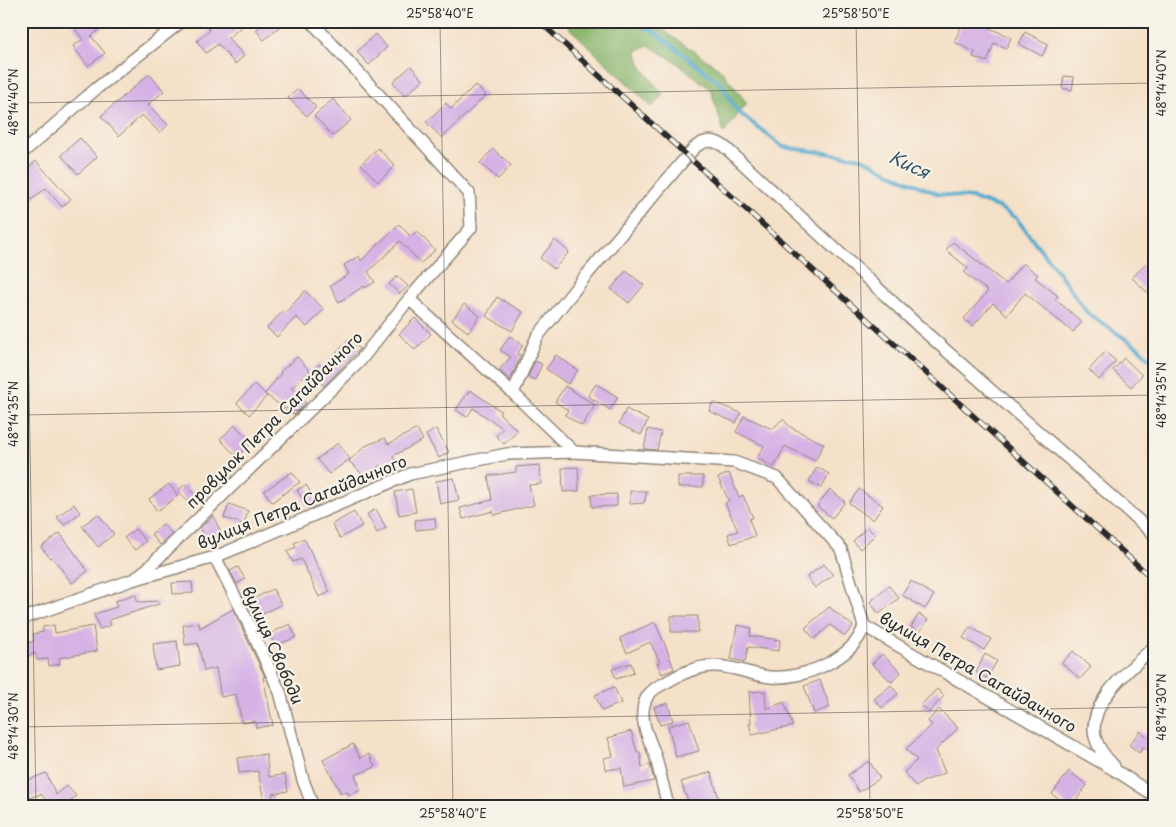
<svg xmlns="http://www.w3.org/2000/svg" width="1176" height="827" viewBox="0 0 1176 827" font-family="'Playpen Sans',sans-serif">
<rect width="100%" height="100%" fill="#f7f3e8"/>
<filter id="ink" filterUnits="userSpaceOnUse"><feTurbulence type="fractalNoise" baseFrequency=".02" numOctaves="2"/><feDisplacementMap in="SourceGraphic" scale="10" xChannelSelector="R" yChannelSelector="G"/><feConvolveMatrix kernelMatrix="1 2 1 2 8 2 1 2 1" color-interpolation-filters="sRGB"/></filter>
<filter id="wash" filterUnits="userSpaceOnUse"><feTurbulence type="fractalNoise" baseFrequency=".0096" numOctaves="4" result="noise"/><feDisplacementMap in="SourceGraphic" scale="20" xChannelSelector="R" yChannelSelector="G"/><feGaussianBlur stdDeviation="1.12" result="paint"/><feColorMatrix in="noise" values="0 0 0 0 0 0 0 0 0 0 0 0 0 0 0 0 0 1.4 0 .05"/><feComposite in="paint" operator="in"/></filter>
<g filter="url(#wash)">
<rect width="100%" height="100%" fill="#f5e0c8"/>
<path fill="#8ab66e" stroke="#5a704c" d="M562 21H650L720 69 747 103 724 133 711 90 676 62 648 45 636 51 641 66 663 95 652 107Z"/>
<g fill="none" stroke-linecap="round" stroke-linejoin="round">
<path stroke="#51a9ce" stroke-width="4" d="M632 21 655 32 721 84 737 111 783 147 862 158 894 175 938 194 972 198 998 207 1016 218 1062 277 1087 313 1139 348 1155 364"/>
</g>
<g id="blocks">
<path fill="#d5b1e5" d="M79 21H111L91 36 105 53 88 66 73 46 83 39 73 26Z
M202 21H248L228 38 244 56 235 64 218 44 206 53 197 41 210 30Z
M267 21H286L264 40 256 30Z
M964 21H992L989 28 1011 37 1007 48 994 43 987 62 973 57 975 52 954 42Z
M1025 32 1048 44 1042 56 1019 44Z
M375 34 387 47 369 65 357 52Z
M411 66 423 80 405 96 393 82Z
M149 74 164 91 148 105 168 125 160 133 142 115 119 136 101 116Z
M1064 76 1074 77 1072 90 1062 88Z
M475 85 486 95 442 138 426 122 446 103 451 109Z
M298 89 316 107 307 116 288 98Z
M333 99 351 120 333 136 314 116Z
M80 138 97 157 78 174 61 155Z
M378 148 395 166 378 182 361 164Z
M493 149 511 165 498 179 480 163Z
M36 161 71 199 62 207 46 188 21 208V174Z
M399 224 411 237 417 231 435 250 421 263 400 241 368 272 375 282 365 288 364 286 339 302 330 286 349 274 344 265 359 256 361 261Z
M555 240 569 252 554 269 540 258Z
M953 242 1006 284 1023 263 1038 275 1035 278 1058 296 1055 299 1082 322 1073 332 1025 293 1007 315 993 303 973 326 964 319 988 291 964 273 968 268 946 250Z
M1148 261 1155 267V284L1147 292 1132 278Z
M626 271 644 285 629 303 611 289Z
M397 276 408 286 400 294 389 284Z
M305 291 324 309 307 327 296 317 277 337 267 328 283 311 285 313Z
M497 297 523 312 512 331 486 316Z
M464 304 480 316 468 332 452 320Z
M415 318 431 334 415 350 399 334Z
M510 336 523 345 517 354 521 355 510 380 499 370 511 357 500 350Z
M349 339 360 349 324 386 310 372 319 364 323 368Z
M1105 352 1116 361 1099 380 1089 370Z
M556 355 578 370 568 384 546 369Z
M297 357 310 371 291 388 306 403 294 415 287 408 285 409 265 394 281 373 280 372Z
M1124 358 1142 375 1131 387 1113 370Z
M535 361 542 364 535 380 528 377Z
M255 384 267 396 249 415 237 403Z
M596 384 618 397 610 410 588 396Z
M565 386 595 405 582 426 565 415 568 410 555 402Z
M470 390 501 411 499 413 518 431 504 444 496 436 503 428 473 408 467 417 456 410Z
M713 402 741 413 736 423 709 411Z
M626 409 648 420 641 435 619 424Z
M744 416 772 429 783 419 790 427 824 444 815 461 785 446 774 467 757 458 764 446 736 432Z
M235 425 252 443 237 457 220 439Z
M417 429 423 440 393 456 397 463 382 470 380 465 366 478 349 461 365 446 385 438 388 444Z
M436 429 449 452 439 458 426 435Z
M648 429 661 432 657 450 644 449Z
M338 443 350 459 329 474 317 459Z
M540 465 541 484 529 485 534 505 494 515 493 511 463 519 460 508 492 500 488 476 516 472V467Z
M578 467 579 491 563 492 562 468Z
M817 467 829 474 821 488 809 481Z
M292 472 300 482 272 502 264 491Z
M729 473 739 497 743 495 753 518 749 519 755 536 731 544 728 534 738 531 725 503 729 501 718 478Z
M678 476H703V487H678Z
M454 478 459 500 440 504 436 481Z
M169 484 178 496 157 511 149 499Z
M185 484 196 496 188 502 178 491Z
M306 485 319 505 309 509 297 490Z
M412 489 416 512 399 515 395 492Z
M830 489 845 502 832 518 817 506Z
M859 489 883 506 873 520 849 503Z
M630 491H647L644 503 630 504Z
M617 494V506L592 507 591 495Z
M74 504 80 513 64 525 57 517Z
M229 504 248 511 244 524 224 518Z
M376 509 386 528 377 533 367 514Z
M354 512 362 526 340 538 332 524Z
M98 514 114 534 98 547 82 526Z
M213 516 220 530V534L207 541 200 528Z
M435 518 436 528 416 530 415 520Z
M163 524 172 534 160 545 151 534Z
M867 527 875 535 860 549 853 541Z
M135 529 146 541 135 550 124 538Z
M60 533 88 571 72 583 52 557 50 558 41 547Z
M304 538 330 592 319 597 301 559 293 562 287 551 296 547 294 543Z
M824 564 833 575 815 588 807 577Z
M238 567 245 579 237 584 230 571Z
M911 581 934 595 925 609 902 595Z
M192 582 193 593 173 594 172 583Z
M889 586 899 598 879 614 870 602Z
M273 589 281 604 259 616 251 600Z
M135 594 138 602 159 601V604L109 620 111 625 100 629 94 614 117 607 115 601Z
M829 607 853 626 845 636 830 625 814 639 805 628Z
M233 609 265 677H263L273 725 256 728 255 721 242 723 236 694 221 697 216 668 204 671 198 643 185 645 183 625 199 623 200 628Z
M919 614 928 620 919 633 911 627Z
M671 616H698V632H671Z
M655 622 666 647 674 669 662 674 657 663 660 662 650 642 627 653 620 638Z
M290 624 296 637 276 646 269 634Z
M54 625 55 633 93 626 97 651 59 658 60 664 49 666 48 659 37 660 35 653 21 659V646L34 641 33 634 43 632V627Z
M737 625 751 628 750 636 780 640 779 651 748 647 745 662 731 659Z
M970 627 991 639 984 650 963 638Z
M177 641 180 666 156 670 153 644Z
M1073 651 1091 667 1080 679 1062 663Z
M882 654 901 672 892 682 872 664Z
M985 654 997 661 987 678 976 672Z
M631 663 634 673 616 679 612 669Z
M820 680 830 707 814 713 804 686Z
M891 685 898 694 882 708 874 699Z
M614 687 621 703 602 711 595 695Z
M937 689 944 696 929 712 921 705Z
M765 691 766 709 784 702 793 726 752 735 749 724H751L749 692Z
M668 703 673 721 660 725 654 707Z
M939 709 958 728 936 750 945 773 922 782 916 787 904 772 917 760 906 749 932 725 928 721Z
M689 720 699 751 676 757 668 726Z
M631 731 637 752H640L642 767 650 765 654 781 624 787 621 768 606 770 604 758 613 756 608 738Z
M1140 731 1155 743V755L1143 747 1139 753 1129 745Z
M353 744 360 758 369 754 375 767 355 775 361 790 349 795 348 792 341 793 323 760Z
M266 754 269 777 285 774 288 791 272 794 273 800 264 801 258 771 239 773 237 758Z
M869 761 880 778 859 792 848 775Z
M1069 771 1087 785 1072 806H1068L1052 794Z
M711 772 721 806H690L681 782Z
M46 773 56 795 67 786 76 796 65 806H44L48 802 41 794 29 798 23 782Z"/>
</g>
</g>
<g filter="url(#ink)">
<use href="#blocks" fill-opacity="0" stroke="#90867a" stroke-width="1"/>
<g fill="none" stroke-linecap="round" stroke-linejoin="round">
<defs>
<path id="minor" d="M21 154 97 88 182 21
M409 299 513 393 574 452
M513 393 537 337 584 278 694 148C705 139 715 139 726 148L924 331 1155 535
M215 557 243 612 280 692 303 780 313 806
M138 576 148 568 360 361 409 299 471 228 469 193 311 21
M21 619 132 580 215 557 410 474 507 454 574 452 734 462 777 478 841 549 864 626 1118 772 1155 796
M1114 766C1106 758 1098 748 1095 737 1087 701 1132 668 1155 646
M668 806C664 790 660 774 656 758 651 742 642 728 643 711 644 696 652 689 665 683 680 674 696 666 714 666 734 666 751 675 770 677 802 680 854 659 864 626"/>
</defs>
<use href="#minor" stroke="#90867a" stroke-width="14"/>
<use href="#minor" stroke="#fff" stroke-width="11"/>
<defs>
<path id="rail" d="M539 21 1155 581"/>
</defs>
<use href="#rail" stroke="#2b2b2b" stroke-width="5.5"/>
<use href="#rail" stroke="#f7f3e8" stroke-width="4" stroke-dasharray="11" stroke-linecap="butt"/>
</g>
</g>
<path fill="none" stroke="#2b2b2b" stroke-width="1" stroke-opacity="0.45" d="M23 21 36 806M440 21 453 806M856 21 870 806M21 103 1155 83M21 415 1155 395M21 727 1155 707"/>
<g text-anchor="middle" stroke-width="4.5" stroke-linejoin="round" paint-order="stroke">
<g font-size="16" fill="#2b2b2b" stroke="#f7f3e8">
<text transform="translate(274 420) rotate(-45)" y="6">провулок Петра Сагайдачного</text>
<text transform="translate(302 502) rotate(-22)" y="6">вулиця Петра Сагайдачного</text>
<text transform="translate(273 645) rotate(66)" y="6">вулиця Свободи</text>
<text transform="translate(978 672) rotate(30)" y="6">вулиця Петра Сагайдачного</text>
</g>
<g font-size="18" font-style="italic" fill="#385764" stroke="#f7f3e8">
<text transform="translate(909 165) rotate(25)" y="6">Кися</text>
</g>
</g>
<rect width="1176" height="827" fill="none" stroke="#f7f3e8" stroke-width="55"/>
<rect x="28" y="28" width="1120" height="772" fill="none" stroke="#2b2b2b" stroke-width="2"/>
<g font-size="12" text-anchor="middle" fill="#2b2b2b">
<text x="440" y="18">25°58'40"E</text>
<text x="856" y="18">25°58'50"E</text>
<text transform="translate(1162 83) rotate(-90)" y="4">48°14'40"N</text>
<text transform="translate(14 102) rotate(-90)" y="4">48°14'40"N</text>
<text transform="translate(1162 395) rotate(-90)" y="4">48°14'35"N</text>
<text transform="translate(14 414) rotate(-90)" y="4">48°14'35"N</text>
<text transform="translate(1162 707) rotate(-90)" y="4">48°14'30"N</text>
<text transform="translate(14 726) rotate(-90)" y="4">48°14'30"N</text>
<text x="453" y="818">25°58'40"E</text>
<text x="870" y="818">25°58'50"E</text>
</g>
</svg>
